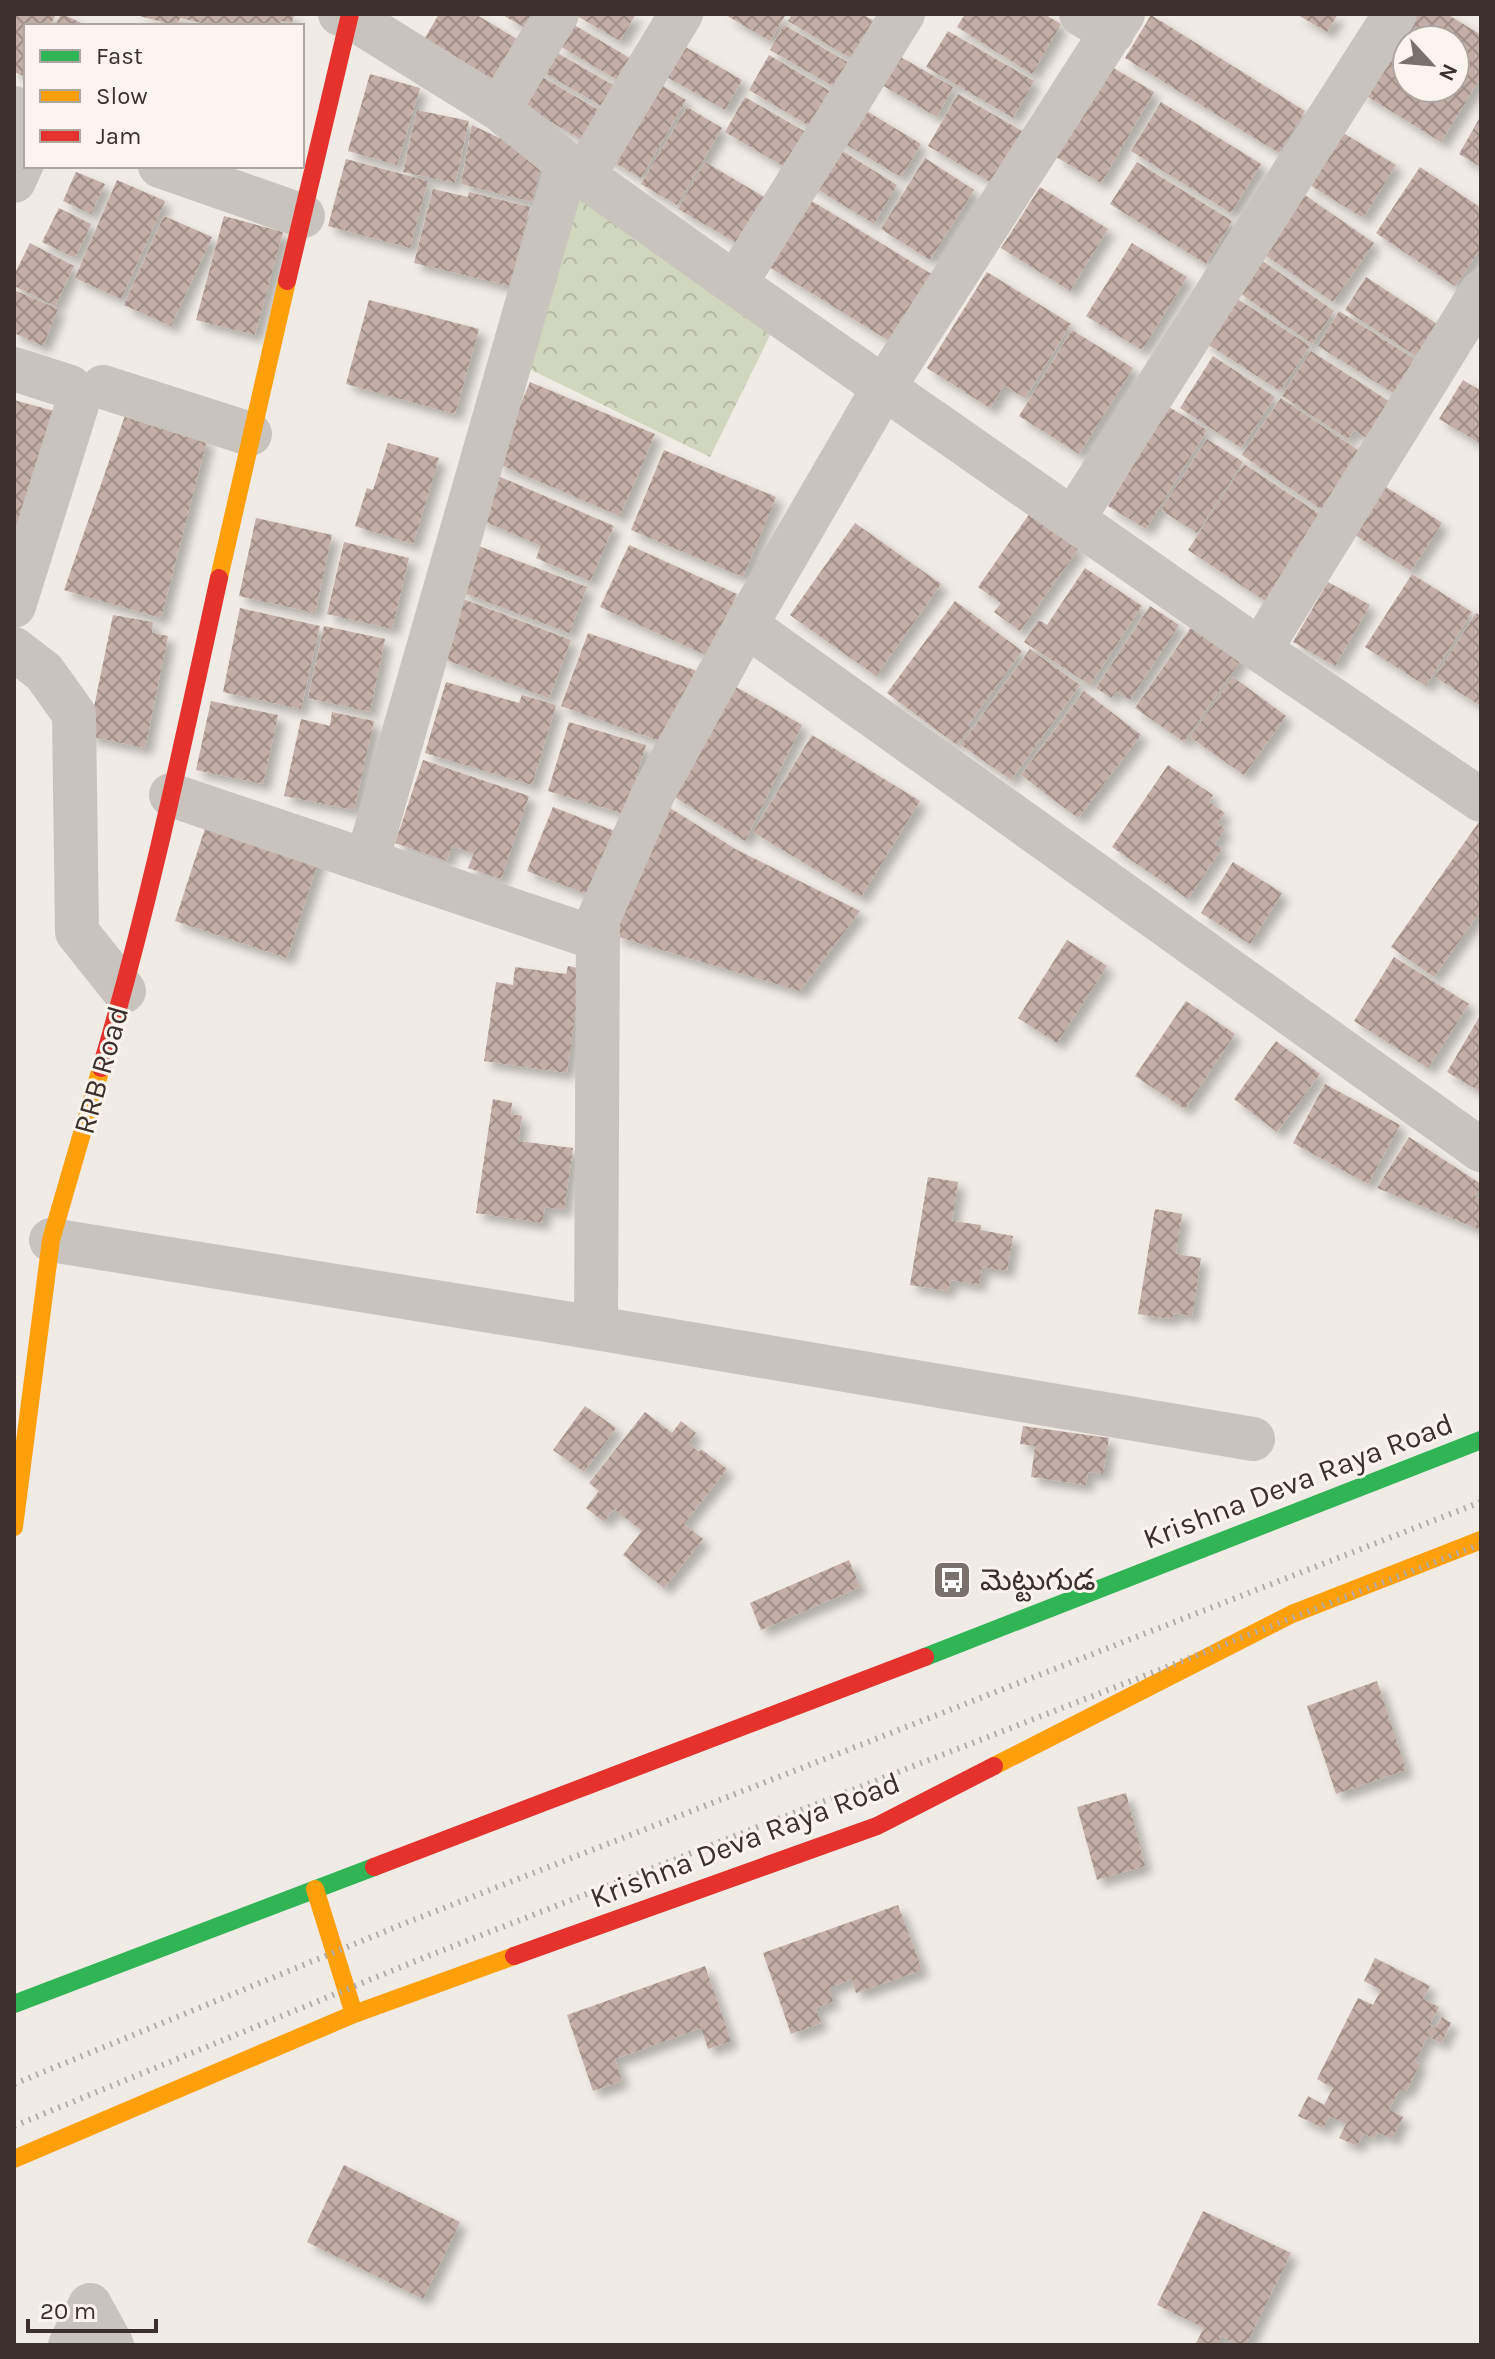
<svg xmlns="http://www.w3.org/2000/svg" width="1495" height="2359" viewBox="0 0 1495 2359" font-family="Karla,'Noto Sans Telugu',sans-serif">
<defs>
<pattern id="forest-crowns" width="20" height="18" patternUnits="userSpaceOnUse" patternTransform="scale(2)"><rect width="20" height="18" fill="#d1d6bf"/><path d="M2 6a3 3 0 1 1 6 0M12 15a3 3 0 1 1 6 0" fill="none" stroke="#b4b8a4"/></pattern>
<pattern id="building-cross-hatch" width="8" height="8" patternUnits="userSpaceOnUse" patternTransform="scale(2)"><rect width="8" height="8" fill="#c3afa7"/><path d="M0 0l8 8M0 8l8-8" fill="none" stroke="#a08f88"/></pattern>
<filter id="shadow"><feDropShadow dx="7" dy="7" stdDeviation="4" flood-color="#0004"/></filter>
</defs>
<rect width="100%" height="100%" fill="#f0ebe5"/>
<path fill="url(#forest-crowns)" d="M567 164 780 315 710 457 519 364Z"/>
<path fill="url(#building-cross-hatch)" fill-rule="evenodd" filter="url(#shadow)" d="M14 14H56L50 26H26V77L14 72Z
M61 14H63L87 26H55Z
M132 14H294L292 23 281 21 280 26H214L180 18 177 26Z
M439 14H475L522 42 495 87 422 43Z
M501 14H545L534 33Z
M578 14H636L620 41 577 16Z
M724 14H786L770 41Z
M792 14H862L879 24 857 62 788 21Z
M965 14H1044L1061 24 1032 74 957 27Z
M1296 14H1338L1327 32Z
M1408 14H1447L1481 35V77L1441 142 1360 92ZM1407 40H1455V88H1407Z
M1151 15 1305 111 1279 153 1125 58Z
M571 23 638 63 626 85 558 45Z
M784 25 854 66 840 90 770 50Z
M948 31 1034 81 1013 118 926 67Z
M677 42 742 80 725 110 660 73Z
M547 47 625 92 613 113 535 67Z
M769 55 838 96 818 131 749 90Z
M897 55 953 87 937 117 880 84Z
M1110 66 1154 92 1101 183 1056 157Z
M532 71 607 115 589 144 515 101Z
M370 74 420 88 397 165 348 151Z
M649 78 686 100 641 178 603 156Z
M958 94 1022 131 992 183 928 146Z
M745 97 816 138 795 173 725 132Z
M850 101 921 144 901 177 830 135Z
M1161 102 1261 164 1231 213 1131 151Z
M687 107 722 128 677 205 641 184Z
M417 110 469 121 455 183 403 172Z
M1479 119 1481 121V167L1459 154Z
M472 125 543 159 532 202 461 184Z
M1340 131 1396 165 1363 218 1307 183Z
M828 142 897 185 874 224 804 181Z
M925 158 974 190 930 260 881 229Z
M346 159 428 181 410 248 328 226Z
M705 162 776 204 749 250 678 209Z
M1137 162 1232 221 1206 264 1110 204Z
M1420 167 1481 208V248L1455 286 1376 233Z
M76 172 105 184 91 214 63 201Z
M117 180 165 201 121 299 75 278Z
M1040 187 1108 229 1070 291 1001 248Z
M433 189 468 197 469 192 530 207 510 286 414 263Z
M1299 191 1374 243 1333 302 1258 250Z
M807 198 933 275 891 342 766 265Z
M59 208 91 224 75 258 42 242Z
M164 216 212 237 171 326 124 305Z
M224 216 283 232 255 335 196 320Z
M30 243 74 266 55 306 14 286V275Z
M1132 243 1187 277 1142 350 1086 316Z
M1260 259 1334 311 1312 344 1237 291Z
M987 272 1071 324 1025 398 1004 385 990 408 927 368Z
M1366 277 1443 328 1422 360 1345 310Z
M14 290 58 309 43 346 14 333Z
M1233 296 1310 346 1280 391 1203 341Z
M369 300 479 329 455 414 346 384Z
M1339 311 1427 367 1406 401 1318 346Z
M1072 330 1133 368 1079 454 1019 416Z
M1311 351 1398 407 1375 443 1354 430 1348 439 1282 396Z
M1213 356 1275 397 1241 448 1180 408Z
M1463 380 1481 391V444L1439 419Z
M530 382 655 434 620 516 496 463Z
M1281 398 1367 456 1328 514 1242 455Z
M14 400 54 411 14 545Z
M1169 407 1207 430 1146 529 1108 506Z
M127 410 207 440 161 618 64 590Z
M1207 439 1243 462 1197 533 1161 510Z
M388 443 439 458 413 544 355 526 367 488 373 490Z
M664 450 776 497 743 577 631 530Z
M1244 464 1321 515 1265 601 1188 550Z
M496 475 614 526 590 581 536 558 541 546 477 518Z
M1383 485 1442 523 1411 571 1352 533Z
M1030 513 1079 548 1020 631 994 612 1001 603 978 587Z
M256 518 332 535 315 613 239 596Z
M855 523 941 584 876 676 790 615Z
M344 542 409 558 392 629 327 614Z
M476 545 587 587 569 633 459 591Z
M629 545 737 594 708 656 600 607Z
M1085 568 1142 606 1090 685 1024 642 1039 620 1047 625Z
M1412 574 1472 612 1426 686 1365 647Z
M1328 582 1370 605 1335 666 1293 642Z
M463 599 571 640 549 698 441 658Z
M955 601 1022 651 968 725 971 728 957 745 887 693Z
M1150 606 1179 625 1130 700 1116 691 1111 698 1096 688Z
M240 608 320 626 301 709 223 692Z
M1476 613 1481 616V706L1435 677Z
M113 615 153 622 152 633 168 636 145 748 88 736Z
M1194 623 1243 657 1184 742 1135 708Z
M324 626 385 639 370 712 308 698Z
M588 633 697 671 671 745 561 706Z
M1030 649 1080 685 1011 780 961 745Z
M1233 677 1286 716 1244 775 1190 737Z
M446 682 519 703 522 695 556 705 532 785 425 753Z
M731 684 802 725 745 841 670 794Z
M1084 691 1141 735 1078 818 1021 775Z
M211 701 278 715 263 784 196 770Z
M332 712 374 721 354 810 284 796 301 719 330 726Z
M569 722 646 745 625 814 548 791Z
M812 735 920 801 861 897 753 832Z
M423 760 529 796 501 879 468 868 474 853 452 846 447 861 395 843Z
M1168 765 1213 795 1209 802 1225 813 1217 823 1225 829 1215 844 1222 848 1188 899 1112 847Z
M662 803 737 850 860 911 800 991 615 936Z
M553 807 617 832 592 896 527 871Z
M208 819 320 856 287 958 175 921Z
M1481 819V910L1434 977 1391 947Z
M1233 862 1282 893 1250 944 1201 913Z
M1067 940 1107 966 1057 1043 1018 1018Z
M1394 957 1469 1004 1428 1068 1354 1021Z
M568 966 582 969 567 1073 484 1061 496 982 513 985 515 967 566 974Z
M1186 1001 1235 1034 1185 1109 1135 1076Z
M1481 1014V1092L1447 1072Z
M1276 1041 1320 1074 1277 1132 1234 1099Z
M1325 1084 1400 1125 1368 1184 1293 1143Z
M493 1099 512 1103 511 1114 522 1116 518 1141 573 1148 564 1210 545 1207 542 1223 476 1213Z
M1409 1137 1481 1184V1188L1475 1196 1481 1200V1230L1377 1188Z
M928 1177 958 1182 952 1221 981 1225 980 1230 1013 1236 1007 1271 982 1267 979 1285 951 1280 948 1291 910 1285Z
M1155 1209 1182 1214 1176 1254 1201 1258 1192 1316 1174 1313 1172 1319 1138 1314Z
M585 1406 616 1428 584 1472 553 1450Z
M645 1412 672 1433 681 1421 696 1433 688 1443 699 1452 701 1449 727 1469 684 1524 703 1539 664 1588 623 1555 642 1531 614 1509 604 1522 586 1508 599 1491 589 1483Z
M1023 1426 1109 1438 1103 1474 1088 1472 1086 1485 1031 1477 1035 1446 1020 1444Z
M849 1560 860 1587 761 1630 750 1603Z
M1377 1681 1406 1770 1336 1794 1307 1706Z
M1126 1793 1145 1866 1097 1880 1077 1807Z
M898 1905 922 1970 856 1993 852 1979 829 1988 833 2001 816 2008 821 2023 791 2034 763 1953Z
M1375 1958 1430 1986 1423 1999 1439 2007 1430 2025 1436 2028 1442 2017 1451 2023 1441 2044 1428 2036 1415 2061 1420 2064 1406 2092 1400 2089 1389 2109 1403 2117 1392 2139 1378 2132 1374 2139 1364 2133 1357 2146 1339 2138 1346 2124 1330 2116 1323 2128 1298 2116 1308 2096 1324 2105 1333 2088 1317 2079 1358 1998 1373 2005 1381 1990 1364 1981Z
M705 1966 731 2041 708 2049 701 2028 615 2059 622 2081 593 2091 567 2015Z
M344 2165 460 2222 423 2299 307 2242Z
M1203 2211 1291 2253 1246 2345H1239L1221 2336 1217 2345H1195L1204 2328 1157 2305Z"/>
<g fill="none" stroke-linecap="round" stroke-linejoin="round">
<path stroke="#c9c3be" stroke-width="44" d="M340 14 349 16 499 109 567 164 724 276 1260 650 1481 800
M1081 14 1112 33
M14 108 26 114
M499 109 557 14
M160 166 303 216
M584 175 681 14
M14 181 26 154
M735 284 903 14
M14 369 70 387 76 394 77 405 14 606
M103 387 250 434
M1073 519 1395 14
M746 625 1481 1150
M14 649 44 672 74 714 77 932 124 991
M1260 650 1481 292
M171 795 598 939
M367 861 567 164
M51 1240 596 1328 1253 1439
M596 1328 598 920 654 792 746 625 884 387 1123 14
M90 2305 112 2345
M70 2345 90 2305"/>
<path stroke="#30b455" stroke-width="18" d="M925 1657 1481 1440
M14 2004 374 1867"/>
<path stroke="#ff9f0a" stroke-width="18" d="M219 578 287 281
M14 1527 51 1240 101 1068
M994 1766 1292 1614 1481 1540
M315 1889 354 2014
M14 2159 354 2014 514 1956"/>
<path stroke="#e5322d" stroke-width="18" d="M287 281 350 14
M101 1068C149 907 183 742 219 578
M374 1867 925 1657
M514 1956 877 1826 994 1766"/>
<path stroke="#b1aca8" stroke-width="6" stroke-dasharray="2 6" stroke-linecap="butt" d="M14 2084 408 1922 1481 1502
M14 2126 423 1958 1481 1544"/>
</g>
<defs>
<symbol id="bus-square" viewBox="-11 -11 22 22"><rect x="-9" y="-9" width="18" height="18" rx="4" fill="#7a716c" stroke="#fbf5ee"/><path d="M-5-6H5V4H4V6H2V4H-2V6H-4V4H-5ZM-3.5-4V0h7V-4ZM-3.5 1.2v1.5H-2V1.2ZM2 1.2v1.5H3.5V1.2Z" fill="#fff"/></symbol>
</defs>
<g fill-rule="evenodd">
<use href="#bus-square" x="930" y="1558" width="44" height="44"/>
</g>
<g text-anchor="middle" stroke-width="6" stroke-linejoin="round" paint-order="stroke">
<g font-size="30" fill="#3b302b" stroke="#fbf5ee">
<text transform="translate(101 1070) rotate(-74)" y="10">RRB Road</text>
<text transform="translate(1298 1481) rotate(-21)" y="10">Krishna Deva Raya Road</text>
<text transform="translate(745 1840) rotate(-21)" y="10">Krishna Deva Raya Road</text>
</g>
<g font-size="30" fill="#3b302b" stroke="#fbf5ee" text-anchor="start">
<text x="980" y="1590">మెట్టుగుడ</text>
</g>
</g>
<rect width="1495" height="2359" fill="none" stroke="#3b302b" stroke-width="32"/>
<rect x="24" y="24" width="280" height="144" fill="#fbf5ee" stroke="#aea6a0" stroke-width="2"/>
<rect x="40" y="50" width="40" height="12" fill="#30b455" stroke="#aea6a0" stroke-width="2"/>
<text x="96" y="64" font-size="24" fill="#3b302b">Fast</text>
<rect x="40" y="90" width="40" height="12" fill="#ff9f0a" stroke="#aea6a0" stroke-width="2"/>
<text x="96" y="104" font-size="24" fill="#3b302b">Slow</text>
<rect x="40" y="130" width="40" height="12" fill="#e5322d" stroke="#aea6a0" stroke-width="2"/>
<text x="96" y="144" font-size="24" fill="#3b302b">Jam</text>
<g transform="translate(1431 64) rotate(116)"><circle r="38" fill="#fbf5ee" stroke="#aea6a0" stroke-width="2"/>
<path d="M0-6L14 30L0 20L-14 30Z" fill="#7a716c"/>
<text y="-12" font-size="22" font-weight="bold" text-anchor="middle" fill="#3b302b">N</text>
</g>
<path d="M28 2319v12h128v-12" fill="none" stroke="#3b302b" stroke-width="4"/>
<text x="40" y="2319" font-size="24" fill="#3b302b" stroke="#fbf5ee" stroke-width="6" paint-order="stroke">20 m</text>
</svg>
